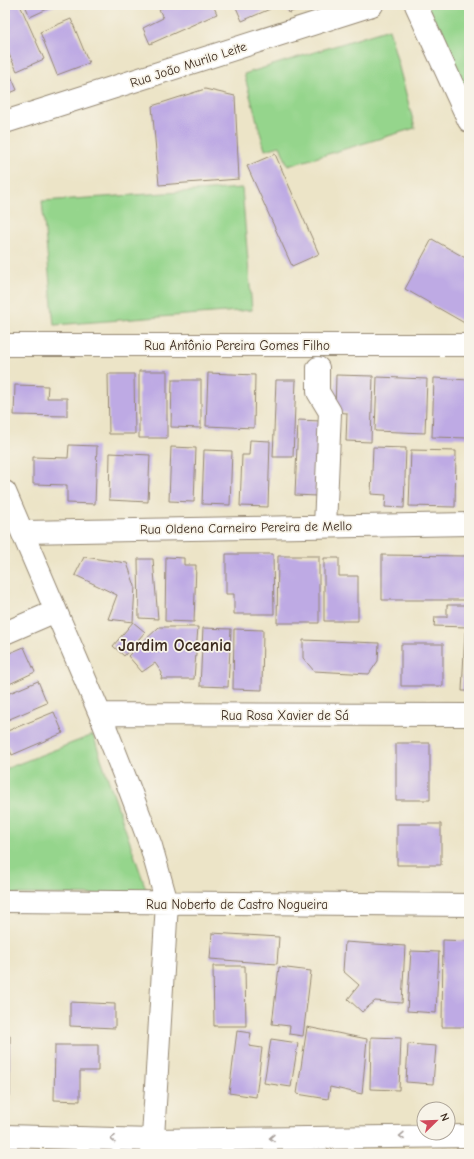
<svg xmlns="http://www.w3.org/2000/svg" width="474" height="1159" viewBox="0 0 474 1159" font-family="'Comic Neue',sans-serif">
<rect width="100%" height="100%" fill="#f7f3e8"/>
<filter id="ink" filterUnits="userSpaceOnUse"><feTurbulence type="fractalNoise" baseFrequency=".025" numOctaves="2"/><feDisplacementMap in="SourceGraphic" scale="8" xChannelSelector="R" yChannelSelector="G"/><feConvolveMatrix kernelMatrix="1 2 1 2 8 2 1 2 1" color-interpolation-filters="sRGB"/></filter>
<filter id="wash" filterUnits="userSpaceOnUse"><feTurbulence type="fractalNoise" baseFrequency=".012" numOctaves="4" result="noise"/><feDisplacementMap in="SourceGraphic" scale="16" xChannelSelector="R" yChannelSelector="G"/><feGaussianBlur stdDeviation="0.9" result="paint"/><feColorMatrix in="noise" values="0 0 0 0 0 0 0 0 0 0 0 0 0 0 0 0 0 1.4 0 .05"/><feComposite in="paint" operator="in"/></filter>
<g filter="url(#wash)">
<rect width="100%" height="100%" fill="#ece4c7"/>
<path fill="#95d58c" stroke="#688055" d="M417 5H469V116Z
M389 29 415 128 288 166 280 146 265 150 244 74Z
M242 188 252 310 54 325 42 201Z
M93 735 148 895 5 894V769Z"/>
<g id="blocks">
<path fill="#beaae4" d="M5 5H20L44 59 17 71 5 46Z
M25 5H56L30 17Z
M169 5H213L217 14 150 44 143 28 163 18 159 9Z
M235 5H268L270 9 242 21Z
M286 5H307L289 13Z
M71 19 89 63 57 75 40 32Z
M5 62 17 90 5 95Z
M205 89 235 96 239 179 159 185 152 106Z
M275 154 319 254 292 266 247 166Z
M432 239 469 260 468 325 405 289Z
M139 371H167V438H139Z
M208 373 255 375 254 428 206 426Z
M108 374H134L135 434H109Z
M336 375 373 376 371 442 346 441 347 413 335 412Z
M377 377 427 379 425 433 375 431Z
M434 378 469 380V438L432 437Z
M172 380H201V428L171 427Z
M276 380H296L293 457H273Z
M15 385 48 386 47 398H67V416L14 415Z
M298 420 321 421 317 496 295 495Z
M250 440 270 441 268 507 240 506 242 455H249Z
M69 445 97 446 95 504 67 503V485L33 484V457L68 458Z
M171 447 196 448 194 502 169 501Z
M373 447 406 448 404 508 385 507 386 495 371 494Z
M204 450 232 451 230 505 202 504Z
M411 450 456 451 455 507 409 506Z
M110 453 150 455 148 502 109 500Z
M226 554H273L274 614H234V594H226Z
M382 555 466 556 465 600H382Z
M278 556H319V623H277Z
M84 557 127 563 135 586 133 622 108 619 117 595 75 575Z
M166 557 184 558V565H196L194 622 165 621Z
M324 558H339V576H358V621H324Z
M138 559H153L158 619 139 618Z
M447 605H467V627L434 626 435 617H447Z
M133 622 145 632 124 656 113 646Z
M159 627H198L194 679H161L162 673 155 663 142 672 128 656Z
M203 628 231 629 228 687 200 686Z
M234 629 263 630 262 690 233 689Z
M465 632H469V691H462Z
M303 640 379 643 378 661 369 674 314 671 303 658Z
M401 644H443V686H401Z
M24 647 35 672 5 686V655Z
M38 681 47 703 5 721V695Z
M54 712 63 733 12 755 5 739V732Z
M396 743H430V800H396Z
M397 824H441V865H397Z
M212 933 279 937 277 964 210 959Z
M443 940 469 941V1027H442Z
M345 942 405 946 402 1003 375 1001 362 1012 348 999 359 985 343 971Z
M411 951 439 952 436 1013 407 1011Z
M213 966H245L246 1026H214Z
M279 967 311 971 303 1036 289 1034 290 1026 272 1024Z
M70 1002 115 1004V1028L70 1026Z
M307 1027 367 1039 362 1094 330 1087 328 1099 297 1094Z
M237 1031 251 1033 249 1046 262 1048 256 1097 229 1093Z
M5 1036H10V1095L5 1094Z
M371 1037 401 1038 399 1090 370 1089Z
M271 1039 298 1043 291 1087 264 1083Z
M408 1044 436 1046 433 1084 406 1082Z
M55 1045H98V1071H80V1101L54 1100Z"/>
</g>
</g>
<g filter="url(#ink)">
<use href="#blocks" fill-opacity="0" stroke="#948772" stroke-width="1"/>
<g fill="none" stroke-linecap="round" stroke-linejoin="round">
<defs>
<path id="minor" d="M416 5 469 121
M5 122 372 5
M5 345H469
M318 368V392L330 412 325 526
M5 492 100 714 128 785 151 846 167 903 152 1154
M23 532 469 524
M5 633 56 611
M100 714 469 715
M5 901 469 905"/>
<path id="major" d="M5 1136 152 1140 469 1136"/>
</defs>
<use href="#minor" stroke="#948772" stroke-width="24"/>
<use href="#major" stroke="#948772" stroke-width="24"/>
<use href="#minor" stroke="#fff" stroke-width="22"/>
<use href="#major" stroke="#fff" stroke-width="22"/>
</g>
<defs><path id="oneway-chevron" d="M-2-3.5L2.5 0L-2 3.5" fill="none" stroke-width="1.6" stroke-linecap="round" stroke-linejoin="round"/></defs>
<g stroke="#a79f9a">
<use href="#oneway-chevron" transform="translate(402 1136) rotate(179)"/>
<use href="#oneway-chevron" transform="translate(272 1138) rotate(179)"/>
<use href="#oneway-chevron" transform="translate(113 1139) rotate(-179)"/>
</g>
</g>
<g text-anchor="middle" stroke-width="3.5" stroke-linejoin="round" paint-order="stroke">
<g font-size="13" fill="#3b2a1e" stroke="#f7f3e8">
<text transform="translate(188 64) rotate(-18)" y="5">Rua João Murilo Leite</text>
<text x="237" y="350">Rua Antônio Pereira Gomes Filho</text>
<text transform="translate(246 527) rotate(-1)" y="5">Rua Oldena Carneiro Pereira de Mello</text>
<text x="285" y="720">Rua Rosa Xavier de Sá</text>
<text x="237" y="909">Rua Noberto de Castro Nogueira</text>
</g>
<g font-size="17" font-weight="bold" fill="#3b2a1e" stroke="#f7f3e8">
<text x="175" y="651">Jardim Oceania</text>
</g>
</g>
<rect width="474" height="1159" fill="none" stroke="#f7f3e8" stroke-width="20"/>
<g transform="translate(436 1121) rotate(67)"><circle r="19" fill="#f7f3e8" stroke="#aca397"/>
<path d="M0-3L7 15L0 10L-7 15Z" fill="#d1495b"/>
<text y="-6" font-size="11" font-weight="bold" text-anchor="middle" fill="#3b2a1e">N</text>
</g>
</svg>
